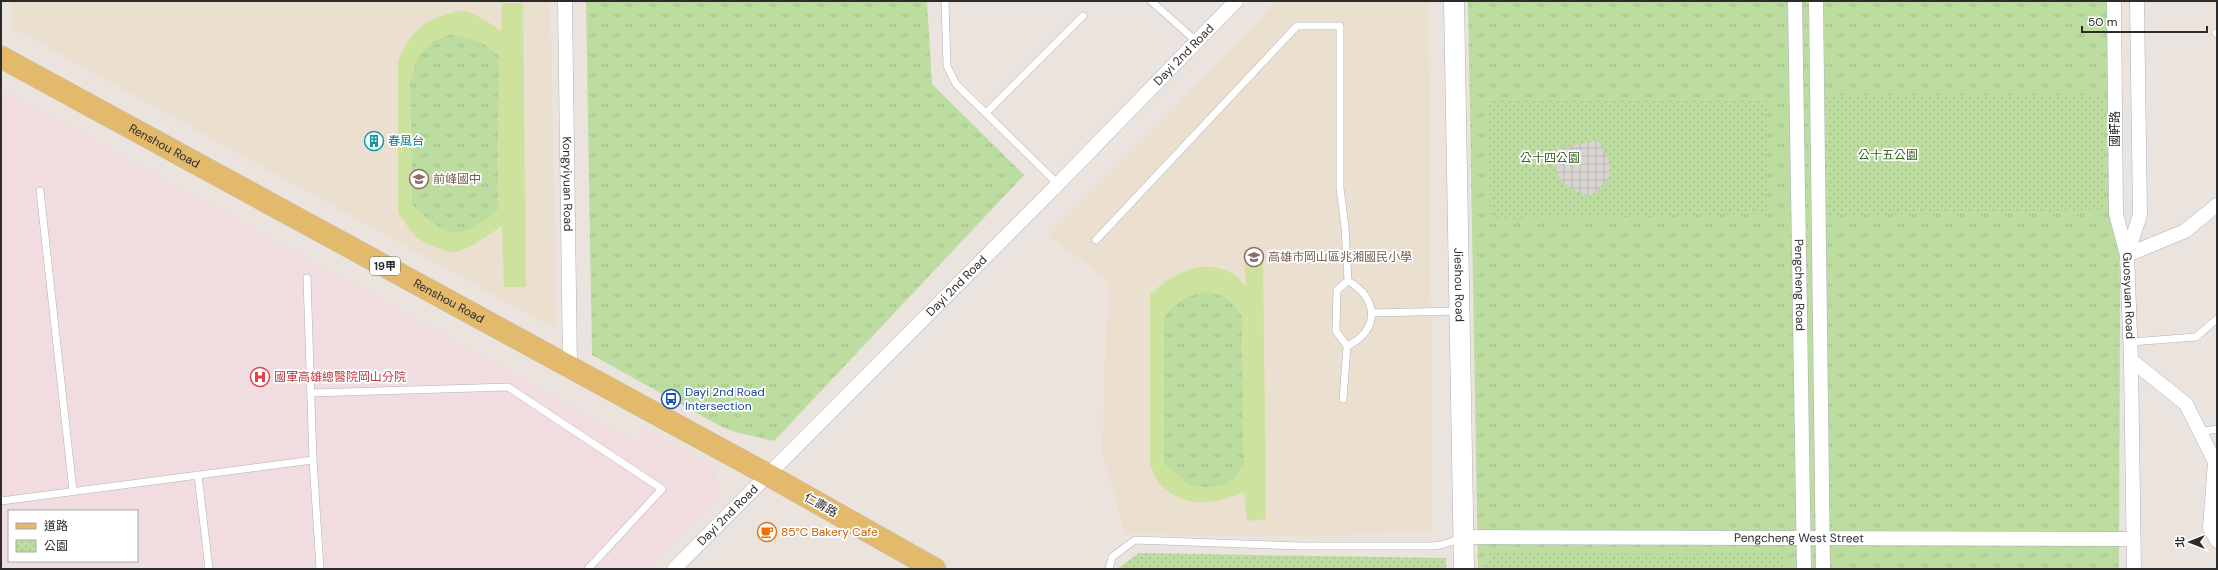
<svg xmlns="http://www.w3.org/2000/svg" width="2218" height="570" viewBox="0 0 2218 570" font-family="'DM Sans','Noto Sans TC',sans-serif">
<defs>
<pattern id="grass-tufts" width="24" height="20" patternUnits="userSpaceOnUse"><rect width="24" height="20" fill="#bcdca0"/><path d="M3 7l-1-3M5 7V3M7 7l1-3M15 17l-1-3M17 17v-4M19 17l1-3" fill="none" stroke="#a2bd8a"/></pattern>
<pattern id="park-dots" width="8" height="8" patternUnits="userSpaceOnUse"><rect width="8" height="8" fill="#bcdca0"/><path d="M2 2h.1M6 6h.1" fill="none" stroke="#a2bd8a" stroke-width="1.8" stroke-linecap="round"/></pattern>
<pattern id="plaza-grid" width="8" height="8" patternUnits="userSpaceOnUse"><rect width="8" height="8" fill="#d8d4d1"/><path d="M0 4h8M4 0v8" fill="none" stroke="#bab6b4"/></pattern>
</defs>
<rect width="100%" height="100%" fill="#ebe4de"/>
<path fill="#ebdfcf" d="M12 1H550L557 330 13 28Z
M1277 1H1429L1432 531 1309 537 1125 534 1102 451 1108 280 1048 235 1178 105Z"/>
<path fill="#f1dde0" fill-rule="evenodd" d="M1 88 636 442 645 429 713 466 721 498 648 569H1ZM9 511H137V561H9Z"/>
<path fill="url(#grass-tufts)" d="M586 1H927L932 84 1024 175 774 441 739 433 722 427 592 355Z
M1468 1H2115L2120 290 2119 569H1478Z
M452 34 481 42 499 55 498 210C461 243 447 239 412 205L410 81 418 56 433 41Z
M1202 292C1225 293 1229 298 1242 316L1244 466 1234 479 1223 486 1208 488 1190 486 1164 464V317C1174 302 1185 297 1202 292Z"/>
<path fill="url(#park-dots)" d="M1826 95H2104V210L1829 215Z
M1489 99H1766V213L1491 219Z
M1779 552 1786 562V569H1484V562L1491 553 1678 555Z
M1139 553 1446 558V569H1117Z"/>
<path fill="#cde39d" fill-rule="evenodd" d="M502 3H523L526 287H504L502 226 470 247 456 252 446 251 423 242 413 234 398 213V61C410 35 419 21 449 14 454 12 462 10 467 11 479 15 491 24 501 31ZM452 34 481 42 499 55 498 210C462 243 446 238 412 205L410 81 418 56 433 41Z
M1244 249H1263L1266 519 1247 521 1244 492C1215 505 1186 509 1161 485 1156 480 1153 472 1150 466V295C1172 273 1206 255 1236 276 1240 279 1243 284 1246 287ZM1202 292C1224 293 1230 298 1242 316L1244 466 1234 479 1223 486 1208 488 1190 485 1164 464V317C1174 302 1185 297 1202 292Z"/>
<path fill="url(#plaza-grid)" d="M1598 140 1608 159 1610 166 1609 179 1592 195 1581 194 1567 186 1558 176 1554 150Z"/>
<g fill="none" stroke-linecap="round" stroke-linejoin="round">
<defs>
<path id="service" d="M945 1 947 66 956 84 1058 184
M1151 1 1197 42
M2216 33 2217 34
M986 113 1083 16
M40 191 73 491
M1096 240 1297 26H1340V188L1345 227 1348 281 1337 290 1336 331 1347 346 1343 399
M307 278 313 460 320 569
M1372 313 1459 311
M2131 342 2196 337 2217 319
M1347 346C1380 331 1379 298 1348 281
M311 393 508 387 662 489 588 569
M2200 432 2217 429
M198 475 209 569
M1 501 313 460
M1109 569 1112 557 1135 540 1300 546H1432L1441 545 1463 538"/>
<g id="minor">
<path id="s1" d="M565 1 570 367"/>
<path id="s2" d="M1795 1 1804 569"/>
<path d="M1816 1 1823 569"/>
<path id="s3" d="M2114 1 2116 214 2127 255 2131 360 2134 569"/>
<path d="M2127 255 2140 215 2137 1"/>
<path d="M2127 255 2185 231 2217 205"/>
<path d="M2131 360 2186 404 2215 462 2210 528 2217 541"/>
<path id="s4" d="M1464 537 2133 539"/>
<path id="s5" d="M674 569 1058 184 1236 1"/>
</g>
<g id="secondary">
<path id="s6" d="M1454 1 1464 569"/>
</g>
<g id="primary">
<path id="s7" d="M1 57 770 476 935 569"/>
</g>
</defs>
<use href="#service" stroke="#afb2ba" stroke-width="8"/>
<use href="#minor" stroke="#afb2ba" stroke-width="15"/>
<use href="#secondary" stroke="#afb2ba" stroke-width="21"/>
<use href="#primary" stroke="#c4c4c4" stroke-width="23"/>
<use href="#service" stroke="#fff" stroke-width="7"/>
<use href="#minor" stroke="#fff" stroke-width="14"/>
<use href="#secondary" stroke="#fff" stroke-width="20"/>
<use href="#primary" stroke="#e3b96c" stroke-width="22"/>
</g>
<defs>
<symbol id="building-ring" viewBox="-11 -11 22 22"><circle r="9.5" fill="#fff" stroke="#0f9aa8" stroke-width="1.5"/><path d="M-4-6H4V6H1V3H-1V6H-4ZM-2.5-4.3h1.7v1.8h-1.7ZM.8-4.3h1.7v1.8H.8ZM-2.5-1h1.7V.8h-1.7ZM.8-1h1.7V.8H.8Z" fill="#0f9aa8"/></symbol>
<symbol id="school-ring" viewBox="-11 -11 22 22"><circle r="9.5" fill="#fff" stroke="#8d6e63" stroke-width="1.5"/><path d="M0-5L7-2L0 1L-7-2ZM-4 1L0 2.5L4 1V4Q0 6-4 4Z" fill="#8d6e63"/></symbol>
<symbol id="hospital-ring" viewBox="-11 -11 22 22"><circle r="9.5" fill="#fff" stroke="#e0444e" stroke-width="1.5"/><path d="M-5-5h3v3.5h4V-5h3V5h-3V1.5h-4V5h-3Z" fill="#e0444e"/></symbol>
<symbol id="bus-ring" viewBox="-11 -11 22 22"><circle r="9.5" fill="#fff" stroke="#1a4fb4" stroke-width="1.5"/><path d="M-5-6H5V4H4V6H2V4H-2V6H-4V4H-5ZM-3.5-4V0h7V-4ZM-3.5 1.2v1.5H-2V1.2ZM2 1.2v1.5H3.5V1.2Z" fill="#1a4fb4"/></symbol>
<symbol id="cafe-ring" viewBox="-11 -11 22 22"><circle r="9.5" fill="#fff" stroke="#e8710a" stroke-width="1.5"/><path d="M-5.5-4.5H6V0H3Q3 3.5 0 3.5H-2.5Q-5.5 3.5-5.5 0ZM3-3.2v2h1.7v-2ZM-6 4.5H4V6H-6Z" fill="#e8710a"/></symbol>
</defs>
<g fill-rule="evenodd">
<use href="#building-ring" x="363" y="130" width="22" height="22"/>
<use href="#school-ring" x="408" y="168" width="22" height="22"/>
<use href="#school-ring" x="1243" y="246" width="22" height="22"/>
<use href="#hospital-ring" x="249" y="366" width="22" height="22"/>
<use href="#bus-ring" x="660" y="388" width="22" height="22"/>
<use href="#cafe-ring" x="756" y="521" width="22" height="22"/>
</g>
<g text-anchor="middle" stroke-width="3.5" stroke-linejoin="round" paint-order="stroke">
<rect fill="#fff" stroke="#6b6b6b" stroke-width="1" x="370" y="257" width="30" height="18" rx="3"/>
<g font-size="11" font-weight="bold" fill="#2b2b2b">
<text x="385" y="270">19甲</text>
</g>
<g font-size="12" fill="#2b2b2b" stroke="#fff">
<text dy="4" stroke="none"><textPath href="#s5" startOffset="724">Dayi 2nd Road</textPath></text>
<text transform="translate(2115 129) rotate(-90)" y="4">國軒路</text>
<text dy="4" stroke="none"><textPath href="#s7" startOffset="186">Renshou Road</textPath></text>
<text dy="4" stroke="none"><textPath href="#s1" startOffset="183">Kongyiyuan Road</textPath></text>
<text dy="4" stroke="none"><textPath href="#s6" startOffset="284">Jieshou Road</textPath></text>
<text dy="4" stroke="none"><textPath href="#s2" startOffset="284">Pengcheng Road</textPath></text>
<text dy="4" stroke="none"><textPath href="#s5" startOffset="400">Dayi 2nd Road</textPath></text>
<text dy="4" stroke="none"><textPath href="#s3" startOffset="296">Guosyuan Road</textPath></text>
<text dy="4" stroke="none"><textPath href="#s7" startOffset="510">Renshou Road</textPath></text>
<text transform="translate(821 505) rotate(29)" y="4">仁壽路</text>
<text dy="4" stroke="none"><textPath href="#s5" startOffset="76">Dayi 2nd Road</textPath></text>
<text dy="4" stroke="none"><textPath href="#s4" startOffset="335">Pengcheng West Street</textPath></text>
</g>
<g font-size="12" fill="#0d838f" stroke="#fff" text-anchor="start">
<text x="388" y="145">春風台</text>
</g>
<g font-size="12" fill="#366121" stroke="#fff">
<text x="1888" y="159">公十五公園</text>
<text x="1550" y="162">公十四公園</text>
</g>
<g font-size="12" fill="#785e54" stroke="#fff" text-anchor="start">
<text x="433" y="183">前峰國中</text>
<text x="1268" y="261">高雄市岡山區兆湘國民小學</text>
</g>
<g font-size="12" fill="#be3a42" stroke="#fff" text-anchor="start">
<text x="274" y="381">國軍高雄總醫院岡山分院</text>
</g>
<g font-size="12" fill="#164399" stroke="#fff" text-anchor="start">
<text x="685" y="396">Dayi 2nd Road<tspan x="685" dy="14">Intersection</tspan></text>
</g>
<g font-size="12" fill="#c56008" stroke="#fff" text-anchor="start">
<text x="781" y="536">85°C Bakery Cafe</text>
</g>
</g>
<rect width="2218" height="570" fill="none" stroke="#2b2b2b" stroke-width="4"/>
<rect x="8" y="510" width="130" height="52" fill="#ffffff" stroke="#aaaaaa"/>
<rect x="16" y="523" width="20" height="6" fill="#e3b96c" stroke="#aaaaaa"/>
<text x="44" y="530" font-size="12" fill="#2b2b2b">道路</text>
<rect x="16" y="540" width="20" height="12" fill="url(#park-dots)" stroke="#aaaaaa"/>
<text x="44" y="550" font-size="12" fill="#2b2b2b">公園</text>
<g transform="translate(2190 542) rotate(270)" stroke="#ffffff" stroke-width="3" paint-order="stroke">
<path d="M0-3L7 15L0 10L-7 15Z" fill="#2b2b2b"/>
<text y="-6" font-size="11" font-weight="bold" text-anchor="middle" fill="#2b2b2b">北</text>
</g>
<path d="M2082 26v6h125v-6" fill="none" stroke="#2b2b2b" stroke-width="2"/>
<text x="2088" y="26" font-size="12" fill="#2b2b2b" stroke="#ffffff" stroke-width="3" paint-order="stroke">50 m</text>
</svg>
